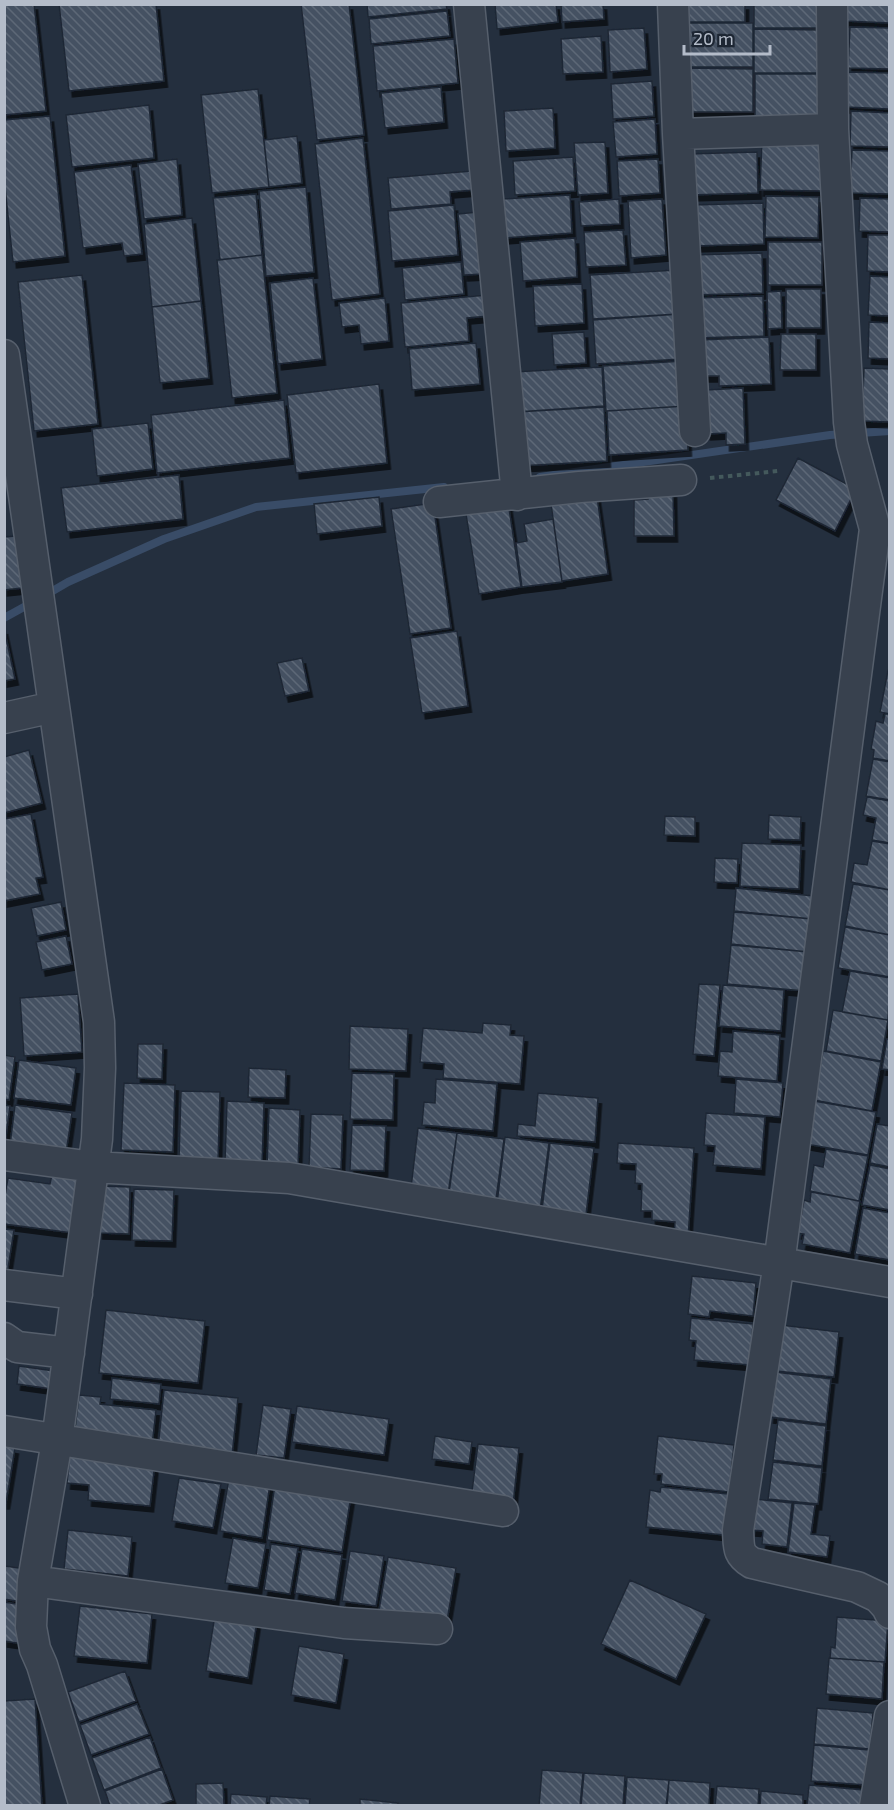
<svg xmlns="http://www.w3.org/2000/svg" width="894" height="1810" viewBox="0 0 894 1810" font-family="'Exo 2',sans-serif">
<defs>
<pattern id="building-back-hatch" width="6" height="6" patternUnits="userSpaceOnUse" patternTransform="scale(1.5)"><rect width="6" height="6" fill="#455162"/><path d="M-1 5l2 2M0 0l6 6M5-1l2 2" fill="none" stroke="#5d6877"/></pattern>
<filter id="shadow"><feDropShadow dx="3.5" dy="6" stdDeviation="0" flood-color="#0009"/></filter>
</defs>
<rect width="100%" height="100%" fill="#242f3e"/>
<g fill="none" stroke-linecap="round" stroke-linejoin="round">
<path stroke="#394c67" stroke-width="8" d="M540 477 830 435 890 431
M44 596 68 582 164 539 256 507 444 487
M4 618 33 602"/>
</g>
<path fill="url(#building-back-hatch)" stroke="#1f2835" stroke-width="1.5" filter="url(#shadow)" d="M4 4H34L46 111 4 115Z
M59 4H156L164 81 69 91Z
M301 4H349L364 135 317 140Z
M367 4H446L447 9 368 17Z
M495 4H556L558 22 497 29Z
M561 4H603L604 19 562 22Z
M679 4H745V22H678Z
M754 4H820V28H754Z
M845 4H890V23L845 21Z
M447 11 450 36 371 44 369 19Z
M687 23H753V67H686Z
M850 27 890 28V69L848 68Z
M644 28 647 69 610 72 608 30Z
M754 29 821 30 820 73H754Z
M601 36 603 72 563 74 561 39Z
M454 39 458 83 377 91 373 46Z
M687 68 753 69V112H687Z
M847 72 890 73V109L846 107Z
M755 74H821V119L755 118Z
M652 81 654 116 613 119 611 84Z
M441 87 444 122 385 128 381 93Z
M258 89 269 187 212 193 201 95Z
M149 105 154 158 72 167 66 115Z
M553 108 555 148 506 151 504 111Z
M851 111 890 113V147L850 146Z
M50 116 65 256 13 262 4 178V120Z
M655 119 657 154 616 157 613 122Z
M297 136 302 183 269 187 264 140Z
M363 138 380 294 332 300 315 144Z
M762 139 823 141 822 191 760 190Z
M605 142 608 193 578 195 574 143Z
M852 150 890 151V194L850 193Z
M757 152 758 193 689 195 688 154Z
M573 157 575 191 515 195 513 161Z
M177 159 182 215 144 219 138 164Z
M658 159 660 193 619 196 617 161Z
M131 165 142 254 124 256 122 243 83 248 74 172Z
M472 171 474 190 450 192 451 204 391 209 388 178Z
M306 187 314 272 266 276 259 191Z
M256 194 262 255 220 260 213 198Z
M570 195 572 233 504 238 502 199Z
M766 196 819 197 818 238 765 237Z
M860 198 890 199V232L859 231Z
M619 199 620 224 581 226 579 202Z
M662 199 666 255 631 258 628 201Z
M763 203 764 244 694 246 693 205Z
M454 205 458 255 392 261 388 211Z
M478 212 484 274 464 275 458 214Z
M192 218 201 301 152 307 144 224Z
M623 230 626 265 586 267 584 232Z
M868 235H890V272L867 271Z
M575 238 577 277 523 281 520 242Z
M768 242H822V285H768Z
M762 253 763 293 693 295 692 255Z
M262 255 277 393 232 398 217 260Z
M461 262 464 294 405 300 402 268Z
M677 270 679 314 593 319 590 275Z
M82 275 98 424 34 431 18 282Z
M870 276 890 277V316L868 315Z
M313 278 322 359 278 364 270 283Z
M582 284 584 323 535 326 533 286Z
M786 289H821V328H786Z
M781 291 782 328 768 329 767 292Z
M487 295 489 316 467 318 469 341 405 347 401 303Z
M763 296 764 336 694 338 693 298Z
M385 298 389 341 361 344 359 325 342 327 339 303Z
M201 301 209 378 160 383 152 307Z
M680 314 682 359 596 364 593 320Z
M869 322 890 323V359L868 358Z
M584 332 586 363 554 365 552 334Z
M781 334H816V370H780Z
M769 337 771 384 719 386V376H701L700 340Z
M476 343 480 384 412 390 409 349Z
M683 361 686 406 606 411 603 366Z
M602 367 604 406 516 412 514 372Z
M864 368 890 369V422L862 421Z
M379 384 387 463 296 473 287 395Z
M743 388 745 444 726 445V433L707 434 706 390Z
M284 400 290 458 157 473 151 415Z
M686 406 688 450 609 455 607 411Z
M604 407 607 461 519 466 516 412Z
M148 423 153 469 97 476 92 429Z
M798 458 856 489 835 531 776 500Z
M179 475 183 519 67 532 61 488Z
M596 490 608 574 562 581 550 497Z
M673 492 674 536H634V500L648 499V493Z
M379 497 382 526 317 534 314 504Z
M508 502 521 587 479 594 465 508Z
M433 503 451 628 410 634 391 509Z
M553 519 562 582 522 587 516 543 527 541 524 524Z
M16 536 22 588 4 590V537Z
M4 628 15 679 4 681Z
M457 631 468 706 422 713 410 638Z
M302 658 309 691 285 696 277 663Z
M888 670H890V714L880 712Z
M885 714H890V761L873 758 874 750 871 749 876 721 883 723Z
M29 750 42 803 4 813V757Z
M873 759 890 762V800L866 796Z
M867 797 890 801V843L872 840 876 818 863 815Z
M31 814 43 877 36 878 40 894 4 901V819Z
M769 815 801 817 800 840 768 839Z
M665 816 695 817V836L664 835Z
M872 841 890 844V890L851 882 854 863 867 865Z
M742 843 801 845 799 889 740 886Z
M715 858 738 859 737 883 714 882Z
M853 884 890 890V935L845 926Z
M736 888 814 896 812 919 734 911Z
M61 902 66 930 37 936 31 908Z
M734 912 812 919 809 952 731 944Z
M845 927 890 935V977L838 968Z
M66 936 72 964 42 970 36 942Z
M731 945 809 952 805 991 727 984Z
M850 971 890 978 888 1020 842 1012Z
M699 984 720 985 714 1056 693 1054Z
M723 985 784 990 781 1031 719 1026Z
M78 994 82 1052 24 1056 20 998Z
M833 1010 888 1020 881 1061 826 1051Z
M483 1023 511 1025 510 1035 524 1036 520 1084 443 1078 444 1064 420 1062 423 1028 482 1033Z
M350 1026 408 1029 406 1071 349 1069Z
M733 1031 780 1035 777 1081 718 1076 720 1051 732 1052Z
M887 1039H890V1070L882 1069Z
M138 1044H163L162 1079 137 1078Z
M823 1051 881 1062 872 1111 814 1100Z
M4 1055 15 1057 9 1100 4 1099Z
M19 1060 76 1068 71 1105 14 1098Z
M249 1068 286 1070 285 1098 248 1097Z
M352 1073 394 1074 393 1120 350 1119Z
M436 1079 497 1084 493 1131 422 1125 424 1102 435 1103Z
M736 1079 783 1083 780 1117 734 1113Z
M124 1083 175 1085 173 1152 121 1150Z
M181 1091 220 1092 218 1161 179 1160Z
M538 1093 598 1098 595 1142 517 1136 518 1124 535 1126Z
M227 1101 264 1103 262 1165 225 1163Z
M814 1101 876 1112 868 1155 806 1144Z
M4 1105 10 1106 5 1144H4Z
M15 1105 72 1113 66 1153 10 1145Z
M269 1108 300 1110 298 1168 267 1167Z
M706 1113 765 1117 761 1169 713 1165 715 1146 704 1145Z
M311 1114 343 1115 341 1169 309 1167Z
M877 1124 890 1126V1167L870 1163Z
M352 1125 386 1126 384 1171 350 1170Z
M418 1128 457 1133 447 1201 410 1196Z
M457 1133 504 1139 495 1207 448 1201Z
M505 1137 549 1143 539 1218 496 1212Z
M550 1143 594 1148 585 1223 541 1218Z
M618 1143 694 1148 688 1238 674 1237 675 1222 652 1220V1211H641L642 1184 635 1183 636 1164 617 1163Z
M826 1149 868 1156 859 1201 810 1191 814 1165 823 1167Z
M870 1165 890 1169V1210L862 1205Z
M52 1174 80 1179 73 1233 4 1224V1201L8 1178 50 1184Z
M100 1186 130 1187 129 1234 99 1233Z
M134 1189 174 1190 172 1241 132 1240Z
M811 1192 860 1201 850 1253 802 1244 804 1234 798 1233 804 1200 810 1202Z
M863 1208 890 1213V1260L855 1254Z
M4 1229 14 1230 6 1281H4Z
M692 1276 756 1283 753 1316 710 1311 709 1317 688 1314Z
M106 1310 205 1321 198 1383 99 1373Z
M691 1318 753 1324 750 1365 694 1360 696 1341 689 1340Z
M781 1325 839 1332 834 1377 776 1371Z
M19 1366 54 1371 52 1389 17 1384Z
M775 1372 831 1379 826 1424 770 1417Z
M112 1378 161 1384 159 1404 110 1399Z
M164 1390 238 1398 232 1456 158 1448Z
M79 1395 101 1397 100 1404 156 1410 152 1446 74 1438Z
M263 1405 291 1409 284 1458 256 1455Z
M297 1406 389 1419 384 1455 292 1442Z
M778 1420 826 1426 822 1466 773 1460Z
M435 1436 472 1442 469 1464 432 1459Z
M658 1436 734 1445 729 1492 661 1484 662 1474H654Z
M478 1444 519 1448 513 1505 471 1499Z
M4 1446 15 1448 6 1503H4Z
M70 1452 155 1462 150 1506 88 1500 89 1485 67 1483Z
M773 1462 822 1468 818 1504 768 1499Z
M179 1478 221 1484 213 1528 172 1521Z
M229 1478 270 1484 262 1538 220 1531Z
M275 1484 351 1496 342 1552 267 1540Z
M661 1487 728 1494 724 1535 646 1527 650 1490 660 1492Z
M755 1499 792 1503 787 1547 762 1544 763 1531 752 1530Z
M794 1503 815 1505 811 1534 830 1536 827 1557 788 1552Z
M68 1530 132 1537 128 1576 64 1569Z
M233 1538 266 1544 258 1588 225 1583Z
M271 1544 298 1548 290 1594 264 1590Z
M302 1549 342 1555 335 1600 295 1593Z
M350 1551 384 1556 376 1606 342 1601Z
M388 1557 456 1568 447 1621 379 1610Z
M5 1566 26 1569 22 1602 4 1599Z
M630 1580 706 1614 676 1679 601 1644Z
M4 1602 29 1606 23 1644 4 1641Z
M80 1606 152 1614 147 1663 74 1656Z
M215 1615 257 1621 248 1678 206 1671Z
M837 1617 888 1621 885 1662 830 1658 831 1647 835 1648Z
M299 1646 344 1654 336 1703 291 1695Z
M829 1658 884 1662 882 1699 826 1694Z
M125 1671 136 1701 79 1722 68 1692Z
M35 1699 42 1806H4V1701Z
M137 1704 149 1734 91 1755 80 1725Z
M817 1708 873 1713 870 1749 814 1744Z
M150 1737 161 1768 104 1790 92 1758Z
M814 1745 869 1750 867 1785 811 1781Z
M162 1769 173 1800 157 1806H110L105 1791Z
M542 1770 583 1773 580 1806H539Z
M584 1773 625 1776 623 1806H581Z
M627 1777 669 1780 666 1806H625Z
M669 1780 710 1783 709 1806H667Z
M223 1783 224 1806H196V1784Z
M809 1785 864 1790 863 1806H807Z
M717 1786 759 1789 758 1806H715Z
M761 1791 803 1795V1806H760Z
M231 1794 267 1797 266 1806H230Z
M270 1796 310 1799 309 1806H269Z
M360 1799 398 1803V1806H360Z"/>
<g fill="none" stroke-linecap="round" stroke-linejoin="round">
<defs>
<path id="minor" d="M469 4 517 495
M673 4 678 134 695 431
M832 4 833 129 849 422 852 444 875 529 781 1249 738 1530C739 1547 737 1554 752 1563L857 1587 878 1597 887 1607 890 1613
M678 134 833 129
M4 355 99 1022 100 1068 97 1139 57 1441 33 1581 31 1627 35 1649 42 1665 85 1806
M439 502 580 487 681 480
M4 718 54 707
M4 1155 93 1167 289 1178 890 1282
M4 1285 77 1294
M4 1338 17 1347 69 1353
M4 1431 503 1511
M33 1581 344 1623 437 1629
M875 1806 890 1716"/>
</defs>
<use href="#minor" stroke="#565f6c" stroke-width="33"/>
<path stroke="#44595c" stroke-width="4" stroke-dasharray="4.5 4.5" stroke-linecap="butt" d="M710 478 778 471"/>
<use href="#minor" stroke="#38414e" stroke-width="30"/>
</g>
<rect width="894" height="1810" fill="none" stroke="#b4bcc9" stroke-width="12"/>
<path d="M684 45v9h86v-9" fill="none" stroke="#b4bcc9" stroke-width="3"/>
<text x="693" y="45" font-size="18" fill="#b4bcc9" stroke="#1d2633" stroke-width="4.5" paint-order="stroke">20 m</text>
</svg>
